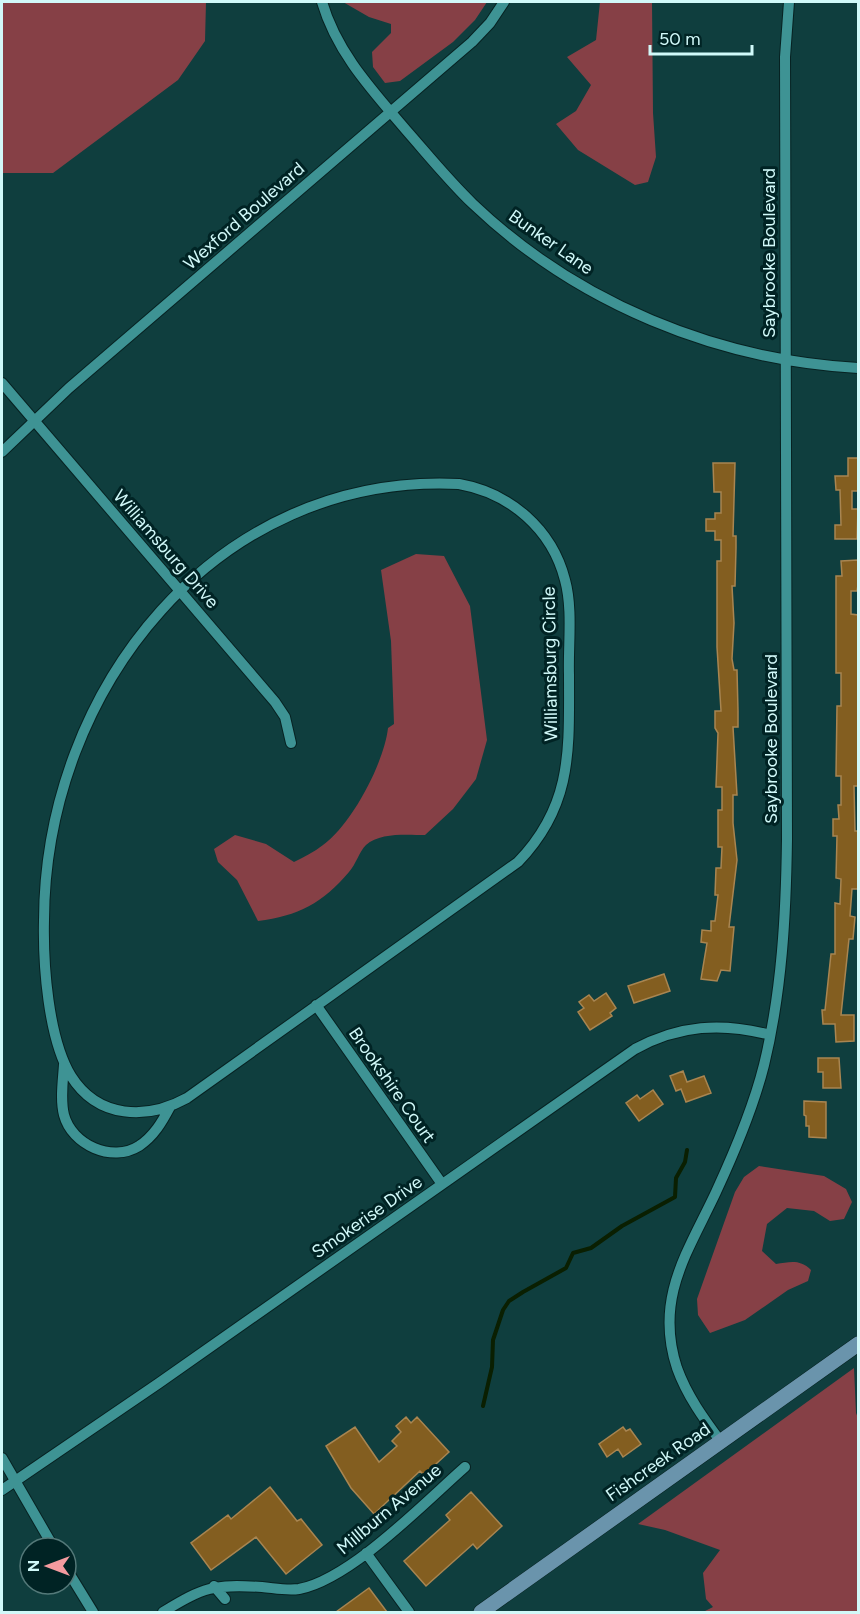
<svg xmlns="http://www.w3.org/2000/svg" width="860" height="1614" viewBox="0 0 860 1614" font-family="Figtree,sans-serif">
<rect width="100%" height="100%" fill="#0f3e3e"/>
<path fill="#864046" d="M2 2H206L205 41 178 80 53 173H2Z
M343 2H487L475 20 453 42 400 81 385 83 373 67 372 52 391 33V24L369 17Z
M600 2H652L653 113 656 157 648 182 635 185 578 150 556 124 576 111 591 85 567 57 596 40Z
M416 554 444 556 470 606 487 740 476 779 453 809 425 835C408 835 380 832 366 845 359 852 356 864 349 872 323 903 298 916 258 921L237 880 218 862 214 849 235 835 266 844 294 862C304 857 314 852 323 845 352 824 384 763 388 728L394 724 391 641 381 570Z
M759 1166 824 1176 846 1189 852 1202 844 1219 830 1221 814 1211 787 1208 767 1224 762 1251 776 1264C790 1262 800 1259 811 1270L808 1281 788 1290 745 1320 710 1333 698 1315 697 1299 735 1192 744 1177Z
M854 1368 856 1413 858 1418V1612H703L713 1607 706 1599 703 1573 720 1550 665 1530 638 1524Z"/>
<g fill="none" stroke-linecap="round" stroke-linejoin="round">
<path stroke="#0a1f01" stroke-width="4" d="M483 1406 492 1367 493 1340 503 1310 509 1301 523 1292 566 1268 573 1253 591 1248 622 1226 675 1197 676 1178 685 1162 687 1150"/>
</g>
<path fill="#835e20" stroke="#a88551" stroke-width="1.5" d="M848 458H858V491H852V509H858L857 539H835V525H841L840 490H836L835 476H848Z
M713 463H735L733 536H736V548L735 586H732L734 623 732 659 734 670H737L738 711V727H733L737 795H733V823L737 860 729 927H734L730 971 721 970 717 981 701 979 707 943 701 942 702 930 711 931V921H715L718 895H715L716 868H721L722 847H718V810H722V787H716L718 733 715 728V711H721L717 647V561H721V540H715V531H706V519H715V513H721V492H714Z
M858 560V585L857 591H851V614L858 615V786H854L855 831H858V889H852L850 916 855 917 853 939H849L841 1015H854V1041L836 1042 835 1024H823L822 1010H825L831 954H835V903L840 904 841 879 836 878 837 836H833V819H839L838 805H841V776H836L837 706H841V673H836V576H842L841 561Z
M664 974 670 991 634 1003 628 986Z
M606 993 616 1008 610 1013 612 1016 590 1030 578 1012 584 1008 579 1002 589 995 594 1001Z
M818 1058H839L841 1088H823V1072H818Z
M683 1071 687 1082 704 1076 711 1093 686 1102 681 1089 676 1091 670 1076Z
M653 1090 663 1104 639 1121 626 1103 637 1095 640 1099Z
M804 1101 826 1102V1138L809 1137V1126H806V1116L804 1115Z
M406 1417 411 1423 417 1417 449 1452 424 1475 420 1471 374 1514 351 1488 326 1446 355 1427 379 1462 397 1446 392 1441 401 1432 396 1426Z
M623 1427 626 1431 630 1429 641 1444 623 1457 618 1449 607 1457 599 1444Z
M270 1487 297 1521 301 1519 322 1545 286 1574 256 1537 211 1570 191 1543 228 1515 231 1519Z
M471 1492 502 1526 477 1549 473 1544 426 1586 404 1561 450 1520 446 1515Z
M369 1588 387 1612H336Z"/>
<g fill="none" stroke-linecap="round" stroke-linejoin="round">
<defs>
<path id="minor" d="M322 2C337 53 372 90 406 130 428 155 449 181 473 204 577 303 716 360 858 368
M2 383 275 702 285 717 291 743
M2 452 69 388 472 42 490 23 504 2
M459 484C510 493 552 529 565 580 573 609 568 645 569 675 569 750 573 805 518 862L187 1098C147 1120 98 1119 71 1076 48 1038 43 964 44 920 45 689 216 472 459 484Z
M316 1005 442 1184
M64 1064C63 1081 60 1099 64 1115 72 1145 112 1163 139 1146 154 1136 162 1122 170 1107
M721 1442C704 1419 687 1396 677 1368 654 1298 688 1252 716 1192 735 1151 753 1109 764 1065 782 991 786 914 787 839L785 57 789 2
M2 1458 54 1548
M2 1490 159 1383 635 1049C679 1025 722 1022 770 1035
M366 1553 409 1612
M66 1568 93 1612
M214 1586 225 1599
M163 1612C204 1587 213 1584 262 1587 274 1588 287 1591 299 1589 351 1579 424 1503 465 1467"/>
<path id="secondary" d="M481 1612 858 1344"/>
</defs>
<use href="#minor" stroke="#072222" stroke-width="12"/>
<use href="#secondary" stroke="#072222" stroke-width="16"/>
<use href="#minor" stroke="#3e9394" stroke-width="10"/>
<use href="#secondary" stroke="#6a94ac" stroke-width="15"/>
</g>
<g text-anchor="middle" stroke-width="6" stroke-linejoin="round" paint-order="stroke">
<g font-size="18" fill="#d1f9f9" stroke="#002324">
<text transform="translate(244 216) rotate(-41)" y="6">Wexford Boulevard</text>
<text transform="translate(551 242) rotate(35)" y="6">Bunker Lane</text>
<text transform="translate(769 253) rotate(-90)" y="6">Saybrooke Boulevard</text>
<text transform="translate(166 549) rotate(49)" y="6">Williamsburg Drive</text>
<text transform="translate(550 664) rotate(-91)" y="6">Williamsburg Circle</text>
<text transform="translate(771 739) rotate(-90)" y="6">Saybrooke Boulevard</text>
<text transform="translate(392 1085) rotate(55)" y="6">Brookshire Court</text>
<text transform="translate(367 1217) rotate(-35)" y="6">Smokerise Drive</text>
<text transform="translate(658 1462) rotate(-35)" y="6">Fishcreek Road</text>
<text transform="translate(389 1509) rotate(-40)" y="6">Millburn Avenue</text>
</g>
</g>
<rect width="860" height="1614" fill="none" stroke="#d1f9f9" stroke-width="6"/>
<g transform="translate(48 1566) rotate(270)"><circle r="28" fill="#002324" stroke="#547979" stroke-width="1.5"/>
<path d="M0-4.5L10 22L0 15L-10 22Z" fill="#f49b9f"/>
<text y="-9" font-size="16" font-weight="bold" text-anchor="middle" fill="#d1f9f9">N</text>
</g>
<path d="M650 45v9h102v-9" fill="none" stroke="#d1f9f9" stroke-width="3"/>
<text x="659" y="45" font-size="18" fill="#d1f9f9" stroke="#002324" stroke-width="4.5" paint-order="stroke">50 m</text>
</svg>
